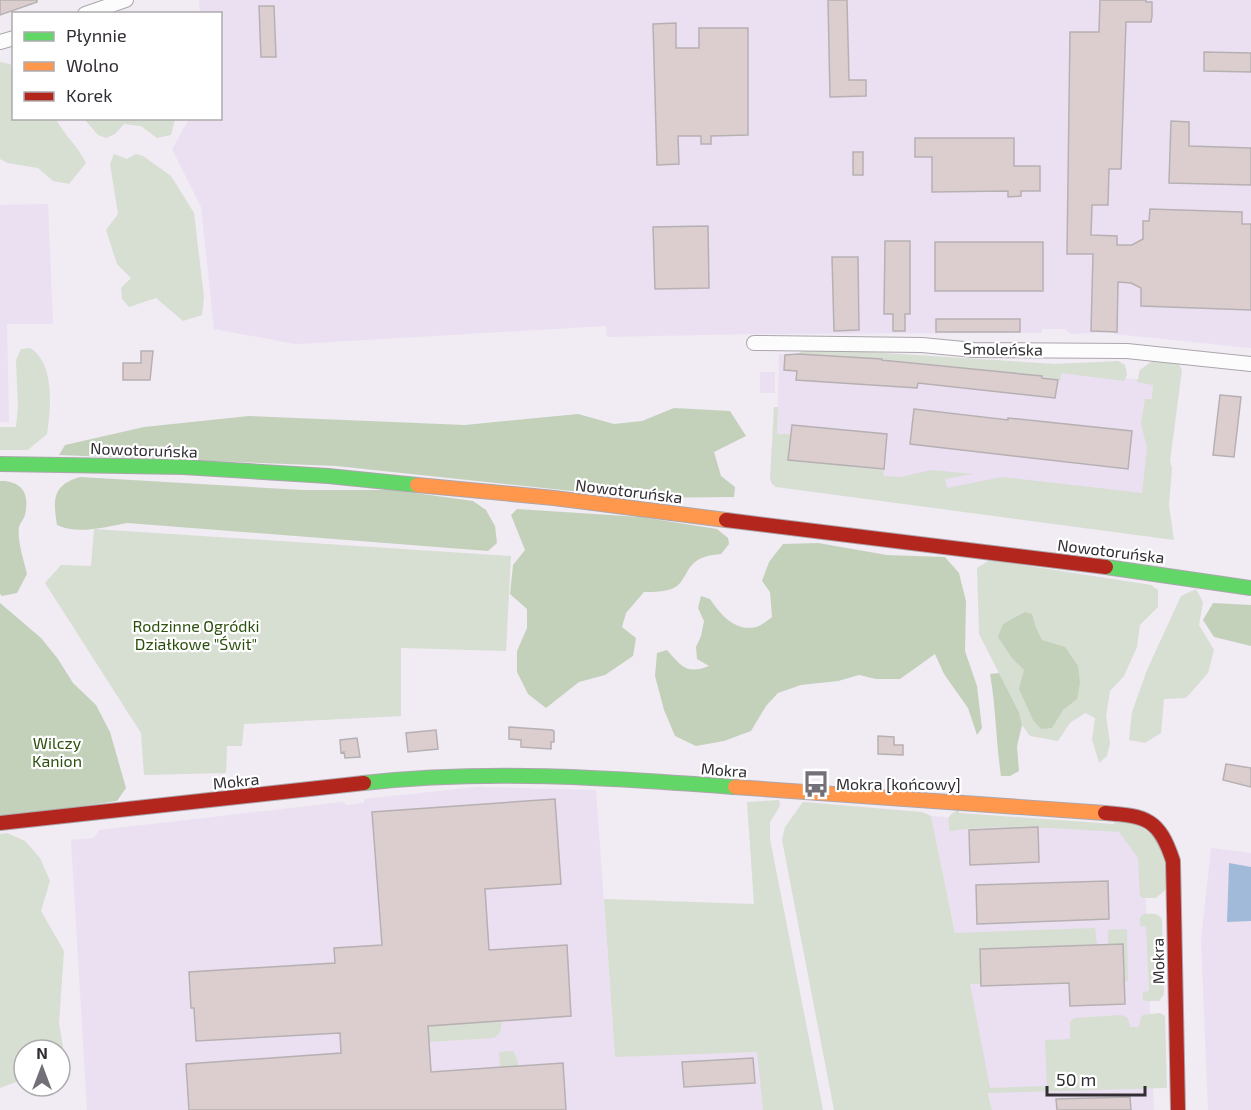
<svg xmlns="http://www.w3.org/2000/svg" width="1251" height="1110" viewBox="0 0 1251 1110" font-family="'Exo 2',sans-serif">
<rect width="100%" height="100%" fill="#f1ebf4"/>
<path fill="#eae0f1" d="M199 0H1251V348L1114 334V332L1071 334 1065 329H1042V333L749 334 607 337 606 326 296 344 214 329 201 207 172 149 189 119 220 118V14L200 13Z
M48 204 53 324H7L9 422H0V205Z
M779 354 882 359V360L1042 376 1057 371 1176 383 1156 534 776 482Z
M760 372H775V393H760Z
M476 787 596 790 615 1056 758 1052 763 1110H87L71 840 94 838 99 830 342 802 347 805 364 803V799Z
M931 816 1119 832 1144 858 1154 1110H992Z
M1211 848 1251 853V1110H1208L1201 940Z"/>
<path fill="#d7ded2" d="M0 62 10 64 13 68 14 118 56 119C64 135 78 146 86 163L69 184 53 181 38 168 8 163 0 159Z
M86 118H175V119L171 135 157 138 141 126 124 124 115 134 106 138 98 135 86 121Z
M114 154 127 159 136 154 143 156 171 176 194 213 204 297 202 315 183 321 156 298 129 307 122 299 121 288 131 278 117 264 106 230 118 214 110 164Z
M30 348C55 363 51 409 47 434L28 450H0V427H16L18 407 16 360 21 349Z
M806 348 1055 364 1118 361 1125 365 1127 375 1124 381 1061 373 1060 380 1042 376 882 359 798 354Z
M1156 358 1177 361 1182 370 1170 461 1172 469 1169 505 1174 540 776 487 772 484 770 479 774 407H778L777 434H791L789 460 884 469 883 476 901 477 931 470 973 474 945 479 947 488 1002 477 1142 493 1147 448 1141 424 1145 399H1152L1153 385 1137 382 1140 370Z
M94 529 511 556 506 651 401 648V716L244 724 242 746H227L226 773 144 775 141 733 45 583 61 565 91 566Z
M990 560 1151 585 1158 590V607L1140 625 1137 647 1124 676 1110 691 1106 716 1110 743 1107 756 1099 763 1092 739 1095 718 1085 713 1070 723 1058 741 1030 736 1022 725 1019 712 979 634 977 568Z
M1196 589 1203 602 1199 625 1214 650 1208 673 1186 698 1164 699 1161 733 1145 743 1129 740 1132 712 1147 670 1181 596Z
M779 800 780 806 770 822V839L823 1110H763L757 1052 615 1057 604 899 754 904 747 802Z
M803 802 922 812 931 816 955 933 1095 928 1097 945 980 949 981 984H970L990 1088 1047 1086 1045 1040 1070 1039V1022L1074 1018 1121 1015 1128 1018 1130 1027H1139L1140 1020 1143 1015 1160 1013 1165 1016 1167 1088 988 1093 992 1110H834L782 840 785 827Z
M959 810V813L1114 824 1115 820C1137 824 1160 831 1165 857 1167 867 1165 880 1165 890L1156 898H1143L1140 896 1138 858 1119 832C1064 829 1002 823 950 831 947 821 947 814 959 810Z
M7 833 25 841 40 858 50 881 41 911 64 951 59 1023 63 1047 60 1059V1050H24V1079L0 1088V834Z
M1144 914C1151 914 1159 912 1162 920L1164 994 1159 1001H1146L1143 1000V992L1149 991 1146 927 1140 926V917Z
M1127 929 1128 981H1125L1123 944H1108V930Z
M502 1021 500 1033 494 1038 429 1042 428 1026Z
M513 1051 517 1059 518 1066 500 1067 499 1052Z"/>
<path fill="#c3d1bb" d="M674 408 730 411 746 436 714 452 721 476 735 487 734 497 638 498 336 466 59 455 65 445 144 427 249 416 465 425 578 414 614 424 642 421Z
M80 477 303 490H393L473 501 486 510 495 526 497 543 488 551 127 523C105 527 78 535 57 525 53 500 52 485 80 477Z
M0 481C22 481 30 493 25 515 24 519 20 523 19 527 17 542 24 560 27 574L17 593 2 596 0 594Z
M517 509 641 517 717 529 728 538 729 544 721 554C710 555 698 557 691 566 686 572 684 580 677 586 669 592 654 592 644 592L626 613 622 627 636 638 633 656 605 675 579 682 546 708 528 694 517 672V651L527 628V609L510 594 513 565 525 550 511 515Z
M818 543 887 555 945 557 959 573 966 601 965 651 977 686 982 728 977 735 968 708 944 674 935 654 900 679H876L859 675 838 681 801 685 778 693 766 706 751 731 724 741 696 746 675 736 664 710 655 676 657 653 667 650C681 666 687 675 709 666L697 659 696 647 701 636 704 621 698 608 701 596 710 599C720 614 735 632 756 627 761 626 768 620 772 617L770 592 762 581 769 562 783 544Z
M0 603 41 638 58 659 73 683 96 705 110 732 126 788 117 801 0 819Z
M1213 603 1251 605V646L1214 637 1203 620Z
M1025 612 1032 614 1036 628 1042 640 1065 647 1078 666 1080 683 1077 699 1063 710 1052 728 1041 729 1033 720 1019 689 1024 670 1012 658 998 637 1003 624Z
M999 673 1019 712 1022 725 1017 746 1019 771 1010 776H1001C996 742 996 708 990 674Z"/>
<path fill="#a2bad9" d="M1229 863 1251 867V921L1227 922Z"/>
<path fill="#dccecf" stroke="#b6b0b3" stroke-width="1.5" d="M0 0H37V2L0 15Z
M828 0H847L849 80H866V96L830 97Z
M1100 0H1146V2H1152V16L1151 22H1126L1121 169H1109L1108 205H1092L1091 235 1117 236V245H1132L1143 239V221H1149L1150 209 1242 212V224H1251V310L1141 306V288L1131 283 1118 282 1117 332 1091 331 1093 254H1067L1070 32H1099Z
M259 6H274L276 57H261Z
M676 23V48H699V28H748V135L711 136V144H701V136H678L679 164 657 165 653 24Z
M1204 52 1251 53V72L1204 71Z
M1171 121 1189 122V146L1251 148V185L1169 183Z
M915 138H1014V166H1040V191H1021V196L1008 197V191L932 192V157H915Z
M853 152H863V175H853Z
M708 226 709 288 655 289 653 227Z
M885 241H910V314H905V331H893V314H884Z
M935 242H1043V291H935Z
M832 257H858L859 330 834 331Z
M936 319H1020V332H936Z
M141 351H153L150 380H123V363H141Z
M798 354 882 359V360L1042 376V378L1058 380 1055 398 918 383 917 388 796 380 797 371 784 370 785 355Z
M1220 395 1241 397 1234 457 1213 455Z
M914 409 1008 420V418L1132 431 1128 469 910 444Z
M792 425 887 434 884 469 788 460Z
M509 727 552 730 554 731V742H551V749L521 747V740L509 739Z
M436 730 438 749 408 752 406 733Z
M878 736 894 737V745H903V755L878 754Z
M357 738 360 757 345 758 344 752 341 753 340 740Z
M1226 764 1251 768V787L1223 780Z
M555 799 561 884 485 889 489 950 567 945 571 1016 428 1026 431 1072 563 1063 566 1110H189L186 1064 341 1053 340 1033 196 1041 194 1008H191L189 972 335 963 334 948 382 945 372 812Z
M1038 827 1039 862 970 865 969 830Z
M1108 881 1109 919 977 924 976 885Z
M1123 944 1125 1004 1070 1006 1069 983 981 986 980 949Z
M753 1058 755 1083 684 1087 682 1062Z
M1130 1097 1131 1110H1057L1056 1099Z"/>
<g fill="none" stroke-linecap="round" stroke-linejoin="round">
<defs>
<path id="street" d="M85 14 126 0
M0 42 14 38
M754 343 922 345 974 350 1127 351 1251 364"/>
<path id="fast" d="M0 464 183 467 328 476 417 485
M1106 567 1251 588
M364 783C489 769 610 778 735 787"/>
<path id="slow" d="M417 485 554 498 726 520
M735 787 1105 813"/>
<path id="jam" d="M726 520 1106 567
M1105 813C1147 816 1159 819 1173 861L1178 1110
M0 823 364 783"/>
</defs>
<use href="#street" stroke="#aba6ac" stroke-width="16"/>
<use href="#fast" stroke="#aba6ac" stroke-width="16"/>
<use href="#slow" stroke="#aba6ac" stroke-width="16"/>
<use href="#jam" stroke="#aba6ac" stroke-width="16"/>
<use href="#street" stroke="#fdfcfd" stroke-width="14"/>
<use href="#fast" stroke="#63d668" stroke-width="14"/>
<use href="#slow" stroke="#ff974d" stroke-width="14"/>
<use href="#jam" stroke="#b3261e" stroke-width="14"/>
</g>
<defs>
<symbol id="bus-bare" viewBox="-9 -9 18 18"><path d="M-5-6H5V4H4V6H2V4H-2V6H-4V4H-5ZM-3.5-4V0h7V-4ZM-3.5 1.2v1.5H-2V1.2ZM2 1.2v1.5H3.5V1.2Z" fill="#747077" stroke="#fff" stroke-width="2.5" paint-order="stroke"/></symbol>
</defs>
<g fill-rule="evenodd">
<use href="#bus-bare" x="797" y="765" width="38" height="38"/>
</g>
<g text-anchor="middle" stroke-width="4.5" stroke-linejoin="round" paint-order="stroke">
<g font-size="16" fill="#312d33" stroke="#fff">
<text transform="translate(1003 349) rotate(1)" y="6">Smoleńska</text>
<text transform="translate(144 450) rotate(2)" y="6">Nowotoruńska</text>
<text transform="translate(629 491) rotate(7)" y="6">Nowotoruńska</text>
<text transform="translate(1111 551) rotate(7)" y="6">Nowotoruńska</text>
<text transform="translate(724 770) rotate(4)" y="6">Mokra</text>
<text transform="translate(236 781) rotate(-6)" y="6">Mokra</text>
<text transform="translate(1158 961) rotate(-91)" y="6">Mokra</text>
</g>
<g font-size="16" fill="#2b4f0c" stroke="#fff">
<text x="196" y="632">Rodzinne Ogródki<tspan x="196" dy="18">Działkowe "Świt"</tspan></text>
<text x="57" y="749">Wilczy<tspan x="57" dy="18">Kanion</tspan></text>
</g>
<g font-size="16" fill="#312d33" stroke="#fff" text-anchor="start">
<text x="836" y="790">Mokra [końcowy]</text>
</g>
</g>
<rect x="12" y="12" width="210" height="108" fill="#ffffff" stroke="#adabad" stroke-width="1.5"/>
<rect x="24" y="32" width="30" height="9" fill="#63d668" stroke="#adabad" stroke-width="1.5"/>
<text x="66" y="42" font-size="18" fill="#312d33">Płynnie</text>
<rect x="24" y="62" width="30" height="9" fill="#ff974d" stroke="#adabad" stroke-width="1.5"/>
<text x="66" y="72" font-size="18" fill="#312d33">Wolno</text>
<rect x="24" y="92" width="30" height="9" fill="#b3261e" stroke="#adabad" stroke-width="1.5"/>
<text x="66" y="102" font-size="18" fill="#312d33">Korek</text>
<g transform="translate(42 1068)"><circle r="28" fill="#ffffff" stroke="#adabad" stroke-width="1.5"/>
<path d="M0-4.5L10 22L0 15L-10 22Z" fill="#747077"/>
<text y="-9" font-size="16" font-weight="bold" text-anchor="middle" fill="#312d33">N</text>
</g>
<path d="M1047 1086v9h98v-9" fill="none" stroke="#312d33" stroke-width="3"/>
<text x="1056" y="1086" font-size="18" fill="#312d33" stroke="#ffffff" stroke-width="4.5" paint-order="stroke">50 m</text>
</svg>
